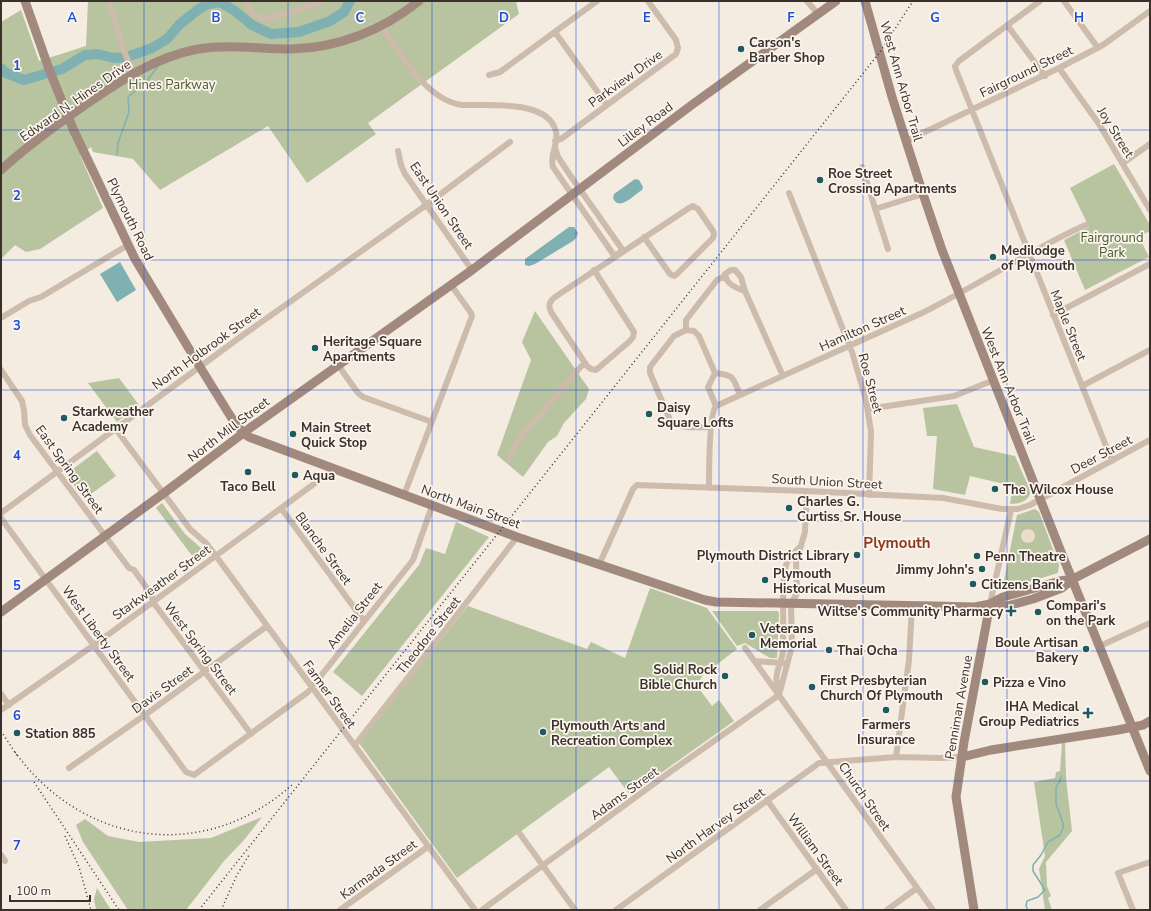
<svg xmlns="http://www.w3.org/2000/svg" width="1151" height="911" viewBox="0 0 1151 911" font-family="'Nunito Sans',sans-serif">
<rect width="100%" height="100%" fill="#f4ebe1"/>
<path fill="#b8c4a0" d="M88 1H516L519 14 368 123 376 134 307 183 268 126 160 190 133 159 93 152 91 147 80 155 103 208 40 249 26 252 15 245 1 259V22L21 10 39 61 86 46Z
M1114 164 1150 225V231L1139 237 1149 257 1085 290 1064 240 1089 227 1070 188Z
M535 311 589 389 586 399 564 423 557 436 548 442 523 477 497 455 531 360 522 342Z
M119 378 139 405 117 422 88 383Z
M957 404 974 447 1015 456 1030 490V494C1027 502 1018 504 1010 504L1013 486 970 476 965 495 933 489 937 436H927L923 408Z
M97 451 116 476 84 499 66 474Z
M162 503 185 534 200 547 205 554 196 561 156 508Z
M1035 509 1039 512 1059 565 1058 573 1002 590 1017 515Z
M456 522 489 537 362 696 333 672 419 565 426 548 445 554Z
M650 588 707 608 737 649 702 676 697 686 712 706 719 700 734 721 630 795 609 767 457 878 359 743 468 606 587 649 591 642 625 658Z
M712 611H778L779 614 777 658H770L745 643 737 646Z
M1062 743H1065L1066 778 1072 831 1046 862 1047 886 1051 896 1048 898 1052 910H1045L1039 869 1045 856 1034 782 1055 778 1056 772 1060 771Z
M262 817 244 840 224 861 186 910H128L83 842 76 825 85 819 108 836 139 842 211 838Z
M97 888 111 910H96L94 899Z"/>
<path fill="#ecdcc8" d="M1021 536a7 7 0 1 1 14 0a7 7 0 1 1-14 0Z"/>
<path fill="#7fb0b2" d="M635 179 639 180 643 187 642 190C634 195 619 212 613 198L614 194Z
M569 227H574L578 233 576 238 573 241 535 264 529 266 525 265V259Z
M120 262 136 290 117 302 100 274Z"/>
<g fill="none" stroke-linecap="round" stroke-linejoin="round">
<path stroke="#7fb0b2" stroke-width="1.5" d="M117 155 118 143 129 112 128 97 147 81 158 66
M1028 910 1026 906 1027 901 1038 897 1045 890 1033 871V865L1041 855 1048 842 1060 835 1063 828V823L1056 804V787L1060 781 1061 777"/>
<path stroke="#7fb0b2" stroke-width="10" d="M1 68 4 72 24 80 62 69 85 55 97 54 114 58 127 57 152 48 167 39 180 24 199 9 208 4 220 2 235 11 252 25 271 34 299 32 330 21 344 12 350 1"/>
<path stroke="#cdbbac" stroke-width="6" d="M109 1 124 51 133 73
M246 1C248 12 255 17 265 19L300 9 323 1
M807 1 818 14
M1040 1 959 61 955 66 956 70 1112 461
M1064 1 1098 48
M1007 25 1045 76
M381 26C401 54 426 100 462 105 487 106 549 99 556 132 559 144 549 155 553 167L613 254 618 255
M555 32 607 105
M1059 68 1099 124 1150 210
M489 75 500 72 597 1
M555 141 561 139 676 54 678 48 676 40 648 1
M906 141 1059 68 1103 45 1150 11
M555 147 558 157 572 178 622 249 618 255
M398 151 401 165 405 174 472 270
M1123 163 1150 144
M862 167 888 249
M789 193 852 352 866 400 871 432 869 495
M875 209 923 194
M594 270 634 332 633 337 630 341 596 370 591 369 587 366 551 312C548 305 549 302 555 297L689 208 693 206 698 209 713 231 714 234 713 238 677 274 674 276 670 274 644 237
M745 291C736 288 726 284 725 274L731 270H735L741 277 745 291 783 376
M1053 315 1150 264
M1 318 29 301 41 297 128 245
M686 330V320L717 280 725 276
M338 365 358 393 363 397 432 422
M1 370 22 401 24 410 25 425 30 435 129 568 134 570 151 594 153 602 251 734
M1082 386 1150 350
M716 406 708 387 715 373C735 375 733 378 740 395
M868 409 954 396 994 380
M711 427C697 427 681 430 670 420L650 373V367L674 336 686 330 694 331 699 336 715 373
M115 428 190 529 206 543 216 556 475 910
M509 459 516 443 584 363
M709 488C709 474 709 414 716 406L922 313C958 295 993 274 1029 254 1048 244 1066 233 1086 225
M404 495 472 316 471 313 451 285
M281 508 364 621
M1 513 239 338 422 208 510 142
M1 518 186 772 194 775 308 692 413 560 432 506
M599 565 633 489 637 485 807 491 943 498 1002 509H1018L1030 505 1150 440
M990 604 1011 510
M1100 646 1150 623
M745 648 933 910
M755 661 783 663
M778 690C773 673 781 666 783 651 784 645 783 638 783 633 784 610 781 587 786 565 788 558 796 551 801 546
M1 694 9 705
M779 695 792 646 791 604 797 593 796 562 805 532 807 491
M1 710 94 645 333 470
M355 745 453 620 517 537
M896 757 909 660 912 606
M69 768 145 715 267 626
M767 800 846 910
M520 834 575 910
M1 855 5 861
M340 910 429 846
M482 910 663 777 779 695
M616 910 819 763 896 757 940 758 962 757
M760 910 817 869
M887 910 917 888
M1133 910 1118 873 1150 862"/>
<path stroke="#a18a7d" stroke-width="9" d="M25 1 49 69 63 104
M865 1 892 97 923 194 942 250 1063 557 1150 771
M74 131 135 259 200 367 231 417 243 433 249 437 517 537 705 600 716 602 934 606 975 607 990 604 1007 606 1033 599 1062 588 1073 579
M1 170C27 146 56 125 85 105 120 81 155 57 198 49 229 44 260 49 291 49 338 48 383 30 419 1
M990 604 1003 597 1060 581 1073 579 1150 539
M1 612 164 493 250 428 472 270 693 104 836 1
M962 757 991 750 1118 730 1143 725 1150 721
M974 910 956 797 964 742 990 604"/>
<path stroke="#3b302b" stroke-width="1.5" stroke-dasharray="1 3" stroke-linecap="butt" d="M1 731 18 757
M15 752C84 847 206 864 294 783
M34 782 119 910
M65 836 79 867 91 910
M199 910 880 52 913 1
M221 910 237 875 249 855"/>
<path stroke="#a18a7d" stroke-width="9" d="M63 104 74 131"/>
</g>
<path fill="none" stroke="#1d4ed8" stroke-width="1" stroke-opacity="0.55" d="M144 1V910M288 1V910M432 1V910M576 1V910M719 1V910M863 1V910M1007 1V910M1 130H1150M1 260H1150M1 390H1150M1 521H1150M1 651H1150M1 781H1150"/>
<g fill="#1f5a5e" stroke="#fbf5ee" stroke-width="1.5">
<circle cx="741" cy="49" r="4"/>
<circle cx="820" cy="180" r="4"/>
<circle cx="993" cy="257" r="4"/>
<circle cx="315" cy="348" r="4"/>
<circle cx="649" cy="414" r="4"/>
<circle cx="64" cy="418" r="4"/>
<circle cx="293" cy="434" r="4"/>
<circle cx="248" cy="472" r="4"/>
<circle cx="295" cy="475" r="4"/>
<circle cx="995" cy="489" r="4"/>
<circle cx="789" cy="508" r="4"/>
<circle cx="857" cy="555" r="4"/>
<circle cx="977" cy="556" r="4"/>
<circle cx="982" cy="569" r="4"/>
<circle cx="765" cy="580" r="4"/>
<circle cx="973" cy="584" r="4"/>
<path d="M1009 605h4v4h4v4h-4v4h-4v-4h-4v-4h4z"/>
<circle cx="1038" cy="612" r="4"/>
<circle cx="752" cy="635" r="4"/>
<circle cx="1086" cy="649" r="4"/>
<circle cx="829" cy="650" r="4"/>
<circle cx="725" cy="676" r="4"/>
<circle cx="985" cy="682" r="4"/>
<circle cx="812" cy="687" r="4"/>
<circle cx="886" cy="710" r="4"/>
<path d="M1086 707h4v4h4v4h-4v4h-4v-4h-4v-4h4z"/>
<circle cx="543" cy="732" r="4"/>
<circle cx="17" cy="733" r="4"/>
</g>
<g text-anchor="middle" stroke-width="3.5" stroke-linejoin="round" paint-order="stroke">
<g font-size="13" font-weight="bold" fill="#3b302b" stroke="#fbf5ee" text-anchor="start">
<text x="749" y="47">Carson's<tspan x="749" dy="15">Barber Shop</tspan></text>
<text x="828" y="178">Roe Street<tspan x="828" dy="15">Crossing Apartments</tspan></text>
<text x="1001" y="255">Medilodge<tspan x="1001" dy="15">of Plymouth</tspan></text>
<text x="323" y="346">Heritage Square<tspan x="323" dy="15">Apartments</tspan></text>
<text x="657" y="412">Daisy<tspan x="657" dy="15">Square Lofts</tspan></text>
<text x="72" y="416">Starkweather<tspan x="72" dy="15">Academy</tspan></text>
<text x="301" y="432">Main Street<tspan x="301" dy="15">Quick Stop</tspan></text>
<text x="303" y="480">Aqua</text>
<text x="248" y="491" text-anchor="middle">Taco Bell</text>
<text x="1003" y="494">The Wilcox House</text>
<text x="797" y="506">Charles G.<tspan x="797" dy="15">Curtiss Sr. House</tspan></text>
<text x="849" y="560" text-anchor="end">Plymouth District Library</text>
<text x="985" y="561">Penn Theatre</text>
<text x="974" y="574" text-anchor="end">Jimmy John's</text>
<text x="773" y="578">Plymouth<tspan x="773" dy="15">Historical Museum</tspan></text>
<text x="981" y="589">Citizens Bank</text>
<text x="1046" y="610">Compari's<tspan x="1046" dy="15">on the Park</tspan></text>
<text x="1003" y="616" text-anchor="end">Wiltse's Community Pharmacy</text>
<text x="760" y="633">Veterans<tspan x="760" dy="15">Memorial</tspan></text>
<text x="1078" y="647" text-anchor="end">Boule Artisan<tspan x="1078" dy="15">Bakery</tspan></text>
<text x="837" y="655">Thai Ocha</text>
<text x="717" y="674" text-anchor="end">Solid Rock<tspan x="717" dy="15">Bible Church</tspan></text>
<text x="820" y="685">First Presbyterian<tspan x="820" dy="15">Church Of Plymouth</tspan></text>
<text x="993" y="687">Pizza e Vino</text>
<text x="1079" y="711" text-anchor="end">IHA Medical<tspan x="1079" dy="15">Group Pediatrics</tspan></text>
<text x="886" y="729" text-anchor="middle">Farmers<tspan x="886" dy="15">Insurance</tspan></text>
<text x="551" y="730">Plymouth Arts and<tspan x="551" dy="15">Recreation Complex</tspan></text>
<text x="25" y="738">Station 885</text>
</g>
<g font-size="13" fill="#3b302b" stroke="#fbf5ee">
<text transform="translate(1026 71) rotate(-26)" y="5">Fairground Street</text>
<text transform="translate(625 78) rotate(-36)" y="5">Parkview Drive</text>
<text transform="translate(902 81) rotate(74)" y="5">West Ann Arbor Trail</text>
<text transform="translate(75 100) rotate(-35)" y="5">Edward N. Hines Drive</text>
<text transform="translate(645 124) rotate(-37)" y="5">Lilley Road</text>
<text transform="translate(1116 132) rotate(58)" y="5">Joy Street</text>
<text transform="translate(442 205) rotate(56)" y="5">East Union Street</text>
<text transform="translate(131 219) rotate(64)" y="5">Plymouth Road</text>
<text transform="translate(1069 325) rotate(68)" y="5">Maple Street</text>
<text transform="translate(862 328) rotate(-24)" y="5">Hamilton Street</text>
<text transform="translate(206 348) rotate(-36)" y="5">North Holbrook Street</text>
<text transform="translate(871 383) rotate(75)" y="5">Roe Street</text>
<text transform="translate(1009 385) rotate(68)" y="5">West Ann Arbor Trail</text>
<text transform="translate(228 429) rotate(-37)" y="5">North Mill Street</text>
<text transform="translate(1101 454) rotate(-28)" y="5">Deer Street</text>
<text transform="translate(70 469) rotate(54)" y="5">East Spring Street</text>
<text transform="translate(827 481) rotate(3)" y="5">South Union Street</text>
<text transform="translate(471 506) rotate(20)" y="5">North Main Street</text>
<text transform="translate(324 548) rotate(54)" y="5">Blanche Street</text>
<text transform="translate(161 582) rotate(-36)" y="5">Starkweather Street</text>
<text transform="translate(354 615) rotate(-52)" y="5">Amelia Street</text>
<text transform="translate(99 633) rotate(54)" y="5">West Liberty Street</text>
<text transform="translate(428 635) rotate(-52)" y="5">Theodore Street</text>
<text transform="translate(201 648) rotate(53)" y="5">West Spring Street</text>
<text transform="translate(162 689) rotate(-36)" y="5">Davis Street</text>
<text transform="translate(330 694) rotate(54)" y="5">Farmer Street</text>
<text transform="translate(958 707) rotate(-80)" y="5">Penniman Avenue</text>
<text transform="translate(624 793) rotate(-36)" y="5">Adams Street</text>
<text transform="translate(865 796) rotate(55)" y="5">Church Street</text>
<text transform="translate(715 825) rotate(-36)" y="5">North Harvey Street</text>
<text transform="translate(816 849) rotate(54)" y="5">William Street</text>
<text transform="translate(378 869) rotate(-36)" y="5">Karmada Street</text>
</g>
<g font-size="13" fill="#4a5a2e" stroke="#fbf5ee">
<text x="172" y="89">Hines Parkway</text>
<text x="1112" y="242">Fairground<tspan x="1112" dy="15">Park</tspan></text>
</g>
<g font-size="15" font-weight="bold" fill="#8c3b22" stroke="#fbf5ee">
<text x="897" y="548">Plymouth</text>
</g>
</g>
<g font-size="13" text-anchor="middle" font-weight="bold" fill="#1d4ed8" stroke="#fbf5ee" stroke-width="3.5" stroke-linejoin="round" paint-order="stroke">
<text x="72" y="22">A</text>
<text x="216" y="22">B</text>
<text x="360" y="22">C</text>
<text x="504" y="22">D</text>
<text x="647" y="22">E</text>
<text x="791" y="22">F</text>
<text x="935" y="22">G</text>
<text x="1079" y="22">H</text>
<text x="17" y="70">1</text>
<text x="17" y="200">2</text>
<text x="17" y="330">3</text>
<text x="17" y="460">4</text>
<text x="17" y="590">5</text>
<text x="17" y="720">6</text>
<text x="17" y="850">7</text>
</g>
<rect width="1151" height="911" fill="none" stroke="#3b302b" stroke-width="4"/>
<path d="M10 895v6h80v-6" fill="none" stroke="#3b302b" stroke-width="2"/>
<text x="16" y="895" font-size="12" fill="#3b302b" stroke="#fbf5ee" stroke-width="3" paint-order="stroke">100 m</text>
</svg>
